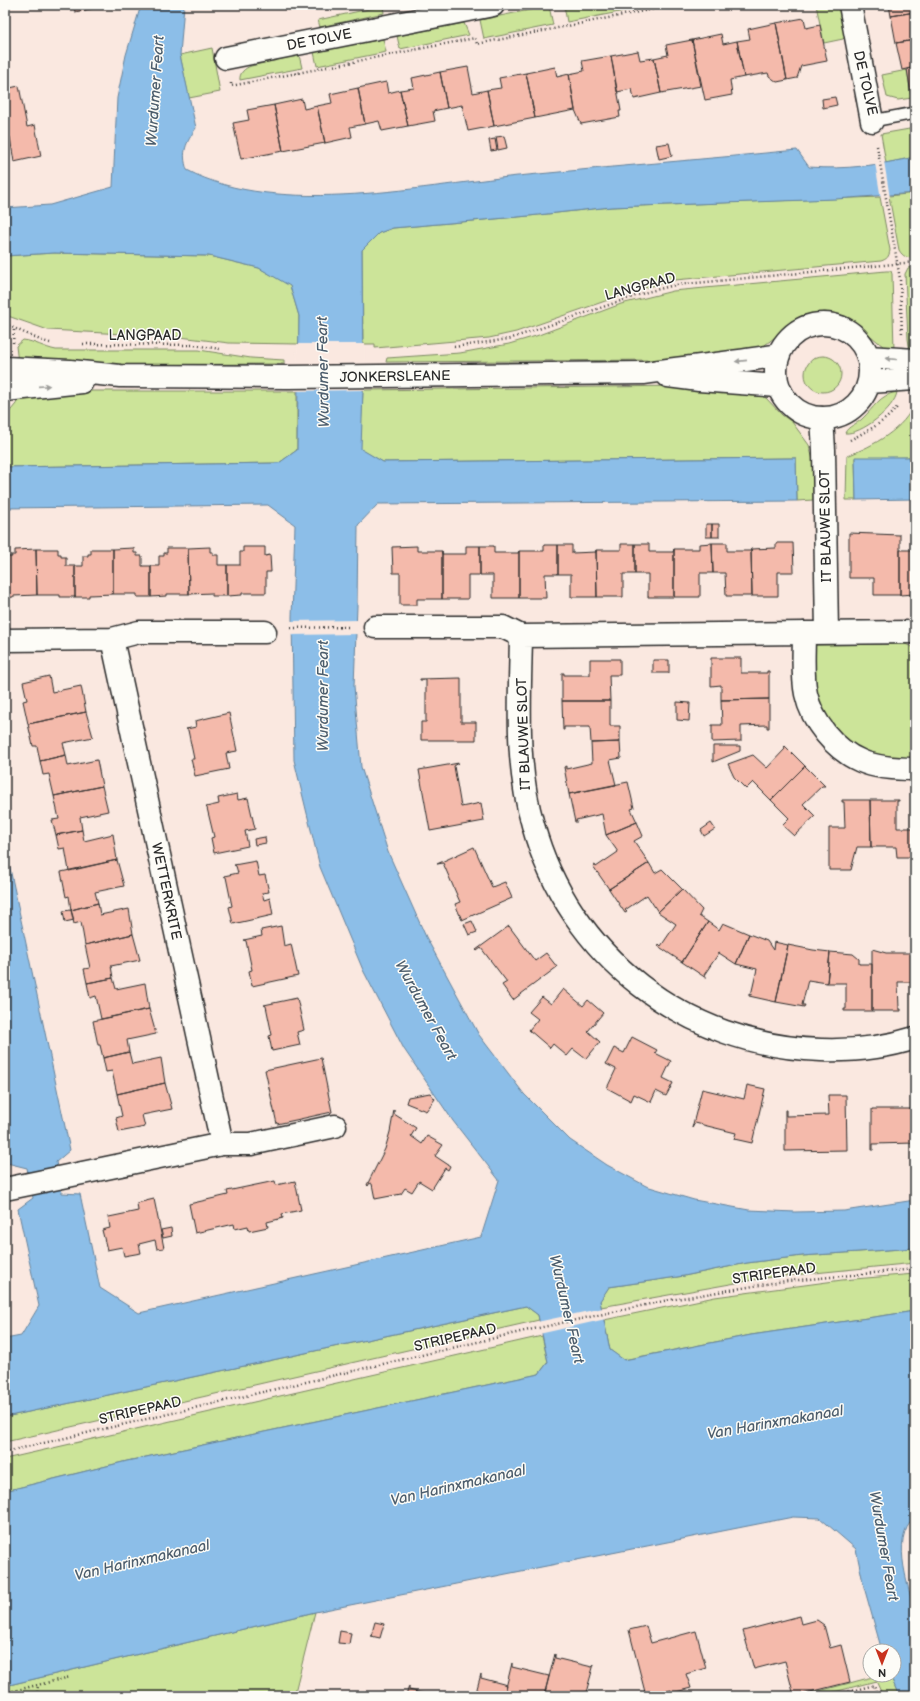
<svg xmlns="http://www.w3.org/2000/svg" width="920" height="1701" viewBox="0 0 920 1701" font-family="'Balsamiq Sans',sans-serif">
<rect width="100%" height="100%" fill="#fae8e0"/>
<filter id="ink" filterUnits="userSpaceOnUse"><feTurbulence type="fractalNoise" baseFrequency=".025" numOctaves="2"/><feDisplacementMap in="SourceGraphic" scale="8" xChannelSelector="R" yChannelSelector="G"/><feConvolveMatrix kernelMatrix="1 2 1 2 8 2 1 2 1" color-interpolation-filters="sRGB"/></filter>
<g filter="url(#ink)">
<path fill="#cce499" stroke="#7c8862" d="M564 5H634L635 9 567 22Z
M816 5H840L845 37 843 39 824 43Z
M383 6 384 13 320 27 318 20Z
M549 6 553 25 484 39 480 20Z
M464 23 469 35 400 49 397 36Z
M383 39 386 52 317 66 314 52Z
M212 48 220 92 189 98 180 55Z
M299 55 302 68 240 80C239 73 245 68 251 66Z
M907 70 912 98 898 100 887 97 882 75Z
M915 128V157L886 163 881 134Z
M915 193V258C907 258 903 257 899 250L889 196Z
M880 197 890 250C889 257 887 259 881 261L675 280 637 290 516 332 489 338 375 348V344H363L362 250 379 233 393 228 529 216 611 207Z
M54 253 209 256 259 268 290 285 299 316V344L229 343 180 337 48 330 5 315V256Z
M915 267V352L910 351 908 339 905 274 908 268Z
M886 271H891L892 274 894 350 884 347 853 321 841 315 825 312 804 315 791 321 774 338 761 348 659 360 386 362 387 358 460 353 509 344 536 336 621 304 673 291Z
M23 340C34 341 45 348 56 350H199L251 358 284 360V364L65 365 18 363 16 346Z
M805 374a18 18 0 1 1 36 0a18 18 0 1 1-36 0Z
M683 386 754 392 766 398 782 415 792 422 809 445 813 460V500L797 501 796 458 383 462 360 449 363 390Z
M69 391H297V450L279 463 5 467V417L16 404 19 396Z
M897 392C895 408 861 435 845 433 848 426 857 424 862 419 874 408 879 395 897 392Z
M915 402V457L855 458 856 500H846L847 456C873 446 905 429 915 402Z
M905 644 915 648V759C905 758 894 759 884 757 847 752 818 718 814 682 813 670 814 657 814 645Z
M915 1248V1263L764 1278 601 1307 600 1300 609 1287 684 1276 747 1263 802 1256Z
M915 1274V1311L751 1335 623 1360 610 1350 604 1320 715 1297 842 1280Z
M526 1306 538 1315 539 1320 5 1442V1417Z
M542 1336 548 1362 539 1374 127 1461 5 1491V1459Z
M315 1612 294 1696H5V1686Z
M880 1675H890L899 1696H883L876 1681 819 1696H800Z"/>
<path fill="#8cbee8" stroke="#65839c" d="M141 5H184L180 55 196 128C186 143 181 152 187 170 279 219 428 184 528 175 618 166 707 159 797 150L809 167C847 170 878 165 915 157V193L836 199 611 207 529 216 393 228 379 233 362 250 363 390 361 449 383 462 796 458 797 501 378 504 358 525 357 606 354 686 361 767 388 852 426 937 479 1035 524 1094 570 1140 607 1165 646 1186 694 1200 749 1210 795 1212 844 1211 915 1200V1248L802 1256 747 1263 684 1276 609 1287 600 1301 610 1350 624 1360 751 1335 915 1311V1517C888 1542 912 1589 915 1619 917 1644 915 1671 915 1696H899L890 1675H894V1651H882L864 1587 856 1549 820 1518 793 1517 315 1612 5 1686V1491L127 1461 539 1374 548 1362 538 1315 526 1306 5 1417V1339L21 1336 39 1306 18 1209 33 1198 27 1168 7 1163 5 1152V845L70 1150 56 1162 62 1193 80 1194 100 1288 139 1313 481 1237 499 1180 453 1121 404 1049 363 970 320 867 294 760 292 617 295 525 268 505 5 508V467L279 463 297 450 299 316 290 286 259 268 209 256 54 253 5 256V208L50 205 113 187 117 98 126 55Z
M855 457H915V499L856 500Z"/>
<path fill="#fae8e0" d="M884 161 890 198 881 199 875 163Z
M297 344H365V390L295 391Z
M359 620 358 634 290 635V621Z
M603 1308 606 1319 539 1334 537 1322Z"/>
<path fill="#f4baab" stroke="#2b2b2b" d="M74 5H110L75 12Z
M889 5H915V12L891 16Z
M915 12V40L896 43 891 16Z
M804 18 806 28 820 25 827 61 801 66 797 78 787 80 776 23Z
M776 23 787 80 777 82 769 76 768 73 744 77 737 41 750 39 748 29Z
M721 34 723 44 737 41 744 77 730 80 732 95 705 100 692 40Z
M692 40 701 86 661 93 654 58 668 55 666 45Z
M915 40V67L902 70 896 43Z
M638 51 640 60 654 58 661 93 634 99 632 89 617 92 611 56Z
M611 56 621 111H619L620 117 581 124 575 110 569 74 584 71 582 61Z
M468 67 473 93 487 90 494 126 468 131 462 105 447 108 440 72Z
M555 67 557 77 569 74 575 110 535 118 526 73Z
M915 67V93L911 94 907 69Z
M440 72 447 108 433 111 435 121 408 126 400 90 414 88 412 78Z
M526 73 535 118 494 126 487 90 501 88 499 78Z
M386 82 388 93 400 90 408 126 382 131 379 121 365 124 358 88Z
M19 86 27 127 35 125 41 156 14 162 10 137 5 138V89Z
M358 88 365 124 350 127 352 137 325 143 317 106 332 103 330 94Z
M835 97 837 105 823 108 822 99Z
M302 99 304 109 317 106 325 143 283 151 274 105Z
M274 105 283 151 241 159 233 123 249 120 247 110Z
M504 136 507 148 498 150 496 137Z
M495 139 497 150 491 151 489 140Z
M669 143 672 156 659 159 656 145Z
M706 524H712V537H706Z
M712 524H719V537H712Z
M849 533 900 535V595H874V578H849Z
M712 543H727V551H751V549L752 596H726L725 573H713Z
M712 543 713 573H700V597H674V549H699V544Z
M776 543H793L794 572H778V596H752L751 549 776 548Z
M621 544H635V574H623V597H597L596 550H621Z
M635 544H649V552H673L674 549V597H648V574H635Z
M544 545H558V574H545L546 598H519V551H544Z
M558 545H572V553L596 552V550L597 597H571V574H558Z
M417 546V551H442V599H417V605H400V573H393L392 547Z
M466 546H480V575H468V599H442V551V554H466Z
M480 546H494V553H518L519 551V598H493V575H480Z
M210 547V552H213V555H218V565H227V596H212V593L189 594 188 548Z
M243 547H265V556L270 555 271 572H266V593H242V595L227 596V565H240V552H243Z
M134 548V553H137V556H142V566H151V597H137V594H113V549Z
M167 548H188L189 594H166V596L151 597V566H159V556H164V553H167Z
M36 549 37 595 13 596V597L5 598V567H7V557H12L11 555H15V550Z
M36 549H58V554H61V557H66V566H75V597H60V595H37Z
M91 549H113V594L89 595V597H75V566H83V556H88V554H91Z
M900 550H915V594L900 595Z
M711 658H741V673H767V671H769V699L721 700V685L711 686Z
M590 659H620V675H609L610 701H562V673H564V675H590Z
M653 660H669V673H653Z
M49 676 52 692 81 686 86 712 28 724 23 701 27 700 23 682Z
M461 678V722H476V740H421V722H426V680H420V679Z
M769 699V728H767V725L741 726V741L712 742V725H722L721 700Z
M562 701H610V726H620V742L591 743 590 727H564V730H563Z
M677 702 690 703 689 721 677 720Z
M86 712 93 737 63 743 66 755 40 761 37 746H33L28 724Z
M229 713 237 751 226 753 229 769 195 776 191 759H194L188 730 186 729 196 727 195 721Z
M620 742 621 758 610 760 616 785 569 794 564 767 566 766V769L592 763 591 743Z
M713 746H740V751L713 762Z
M785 746 805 766 771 800 753 782 746 789 734 777 728 764 753 755 767 768 785 749 784 747Z
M66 755 68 766 97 760 102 786 54 796 49 774 43 775 40 761Z
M459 763 454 766 461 807 481 803 484 821 430 831 419 770Z
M805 766 825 786H822L803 804 815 816 794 836 782 825 789 818 771 800Z
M628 782 634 808 631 809 637 822 606 835 602 814 576 820 577 822H575L569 794Z
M102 786 108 811 80 817 82 830 56 835 52 820 59 819 54 796Z
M237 794 238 800 248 798 255 829 245 831 248 846 214 853 211 838 214 837 207 808 206 807 219 804 218 798Z
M842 800H870L871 847H857L851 870H829V828H845L844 802H842Z
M870 800H899V801H897V828H913V857H897L896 847H871Z
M637 822 643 836 634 841 649 863 609 889 593 866 595 865 596 867 618 852 606 835Z
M711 823 715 829 704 836 701 830Z
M82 830 84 841 113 834 117 860 69 871 65 848 59 849 56 835Z
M265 837 266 843 255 845 254 839Z
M474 847 492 887 505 882 512 898 462 920 455 904 460 902 443 863 437 864Z
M117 860 124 886 95 892 98 903 71 910 69 896 66 897 61 872Z
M256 861 259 876 265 875 269 892 262 893 264 900 270 898 273 915 233 924 229 907 232 906 226 877 224 876 238 873 236 866 234 865Z
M649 863 655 873 662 869 682 889 658 912 647 895 625 910 627 912 625 913 609 889Z
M682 889 702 910 699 916 708 922 682 962 658 946 659 944 661 946 676 924 658 912Z
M98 903 100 915 129 909 133 934 85 945 81 922 74 924 71 910Z
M71 910 74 920 65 922 63 911Z
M472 921 477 932 469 935 464 924Z
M708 922 719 930 723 923 749 934 736 964 719 953 704 975 706 976V978L682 962Z
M281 926 284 946 291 944 298 976 252 986 249 971 252 970 246 941 244 940 262 936 261 930Z
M509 926 535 961 546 953 557 967 513 1000 502 985 507 982 481 948 477 951 476 950Z
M133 934 140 960 111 966 113 978 87 983 84 969 90 968 85 945Z
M749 934 767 941 773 950 774 942 788 945 776 1002 749 996V994L751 995 757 969 736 964Z
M788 945 813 950 830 952 827 983 808 980 802 1005H805L804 1007 776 1002Z
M872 949 886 953H914V982H898L899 1009H901V1011H872Z
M830 952 853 954 859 959V964H872V1011H844V1009H846V983H827Z
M113 978 116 989 145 983 149 1009 101 1019 96 996 90 998 87 983Z
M563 989 583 1006 588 1000 603 1013 588 1031 600 1042 586 1059 573 1049 567 1056 553 1044 550 1048 529 1030 538 1019 529 1012 542 997 551 1004Z
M297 998 304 1030 297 1032 300 1045 272 1051 269 1036 272 1035 266 1006 264 1005Z
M149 1009 156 1034 127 1040 129 1052 103 1058 100 1045H98L93 1021Z
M632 1037 657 1050 655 1053 671 1061 663 1078 673 1083 666 1096 656 1091 651 1102 634 1094 631 1101 607 1088 616 1069 606 1064 614 1048 624 1053Z
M129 1052 132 1064 161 1058 165 1083 117 1094 112 1071 106 1072 103 1058Z
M321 1058 332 1112 277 1124 265 1070Z
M165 1083 172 1109 142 1115 145 1127 119 1132 116 1118 122 1116 117 1094Z
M747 1085 765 1089 752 1143 734 1139 736 1133 695 1123 692 1128 702 1089 744 1099Z
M430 1093 435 1099 426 1111 406 1103 408 1097Z
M828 1095H846L847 1150 785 1151V1110H786V1116L829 1115Z
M872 1109H915V1143L873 1144V1150H872Z
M394 1110V1114L416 1128 411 1136 422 1144 427 1136 443 1145 435 1156 450 1166 448 1170 445 1168 432 1189 419 1181 412 1192 405 1188 401 1194 375 1199 372 1184 370 1183 368 1186 367 1185 385 1149 390 1132Z
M275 1181 276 1185 295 1181 301 1210 282 1214 283 1218 267 1222 268 1227 249 1231 248 1226 235 1229 234 1224 195 1233 189 1204 228 1195 227 1191Z
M154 1199 164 1248 157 1249 155 1240 139 1244 141 1253 124 1256 122 1247 107 1250 102 1230 110 1228 108 1216 109 1217 138 1211 137 1203Z
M171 1228 172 1236 163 1238 161 1230Z
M800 1616 802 1624 817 1620 824 1625 830 1648 841 1645 850 1682 794 1696 785 1661 754 1669 743 1631Z
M375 1622 384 1624 380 1638 371 1636Z
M646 1626 651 1643 696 1631 706 1668 686 1674 691 1688 672 1693 671 1690 660 1693 661 1696H646L629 1630Z
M340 1631 351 1633 349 1644 338 1643Z
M555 1654V1658L592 1667 594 1664 585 1696H544Z
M512 1663V1667L549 1676 544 1696H504Z
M481 1674V1678L507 1685 504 1696H475Z
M409 1686V1690L433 1696H406Z"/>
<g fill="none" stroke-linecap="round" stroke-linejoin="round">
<defs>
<path id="service" d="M872 121 915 113"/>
<path id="minor" d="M850 5 872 121
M226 58 493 5
M822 418 824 450 827 633
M375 627H503L521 636 915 632
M804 633C804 653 802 675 806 694 812 722 835 750 861 761 877 768 897 769 915 769
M521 636C520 699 515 764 533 825 569 956 686 1046 821 1050 853 1051 884 1048 915 1038
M112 639 139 632H265
M5 640 112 639 222 1144 5 1189
M222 1144H251L335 1126"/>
<path id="tertiary" d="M776 371a47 47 0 1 1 94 0a47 47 0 1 1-94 0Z
M868 357 915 360
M5 368 70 371 120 376 288 377 645 373C690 366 735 363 779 355
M668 376 699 380 778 386
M869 382 915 379
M5 390 82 382"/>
</defs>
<use href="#service" stroke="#2b2b2b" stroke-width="14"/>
<use href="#minor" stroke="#2b2b2b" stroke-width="25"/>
<use href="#tertiary" stroke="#2b2b2b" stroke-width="25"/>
<path stroke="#2b2b2b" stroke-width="2.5" stroke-dasharray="1 3" stroke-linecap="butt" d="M231 83V86L475 38 477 44 674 5
M877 146 900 279 902 335
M5 324 40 340 50 343
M13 343 14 329
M83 344 194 345 220 349
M454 347 509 339 647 292 675 285 915 262
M850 440C867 431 886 422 898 406
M291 628 350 627
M5 1452 529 1330 664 1301 778 1282 915 1269
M5 1693 70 1677
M37 1696 38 1685
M833 1696 874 1685 878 1696"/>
<use href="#service" stroke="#fdfcf7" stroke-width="11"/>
<use href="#minor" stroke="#fdfcf7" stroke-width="22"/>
<use href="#tertiary" stroke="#fdfcf7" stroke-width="22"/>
</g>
<defs><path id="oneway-solid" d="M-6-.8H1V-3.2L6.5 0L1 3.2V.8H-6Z"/></defs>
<g fill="#9e9e9b">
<use href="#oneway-solid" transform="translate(891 359) rotate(-175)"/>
<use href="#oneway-solid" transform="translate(741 361) rotate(174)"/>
<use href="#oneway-solid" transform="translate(44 386) rotate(-4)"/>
</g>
</g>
<g text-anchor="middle" stroke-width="3" stroke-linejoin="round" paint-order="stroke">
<g font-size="14" fill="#2b2b2b" stroke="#fdfcf7">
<text transform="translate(319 39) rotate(-11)" y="5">DE TOLVE</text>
<text transform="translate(866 83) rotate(77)" y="5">DE TOLVE</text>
<text transform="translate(640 286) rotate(-15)" y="5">LANGPAAD</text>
<text x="145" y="340">LANGPAAD</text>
<text transform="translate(395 376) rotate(-1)" y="5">JONKERSLEANE</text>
<text transform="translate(825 526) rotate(-91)" y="5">IT BLAUWE SLOT</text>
<text transform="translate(523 734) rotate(-92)" y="5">IT BLAUWE SLOT</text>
<text transform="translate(167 891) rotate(78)" y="5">WETTERKRITE</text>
<text transform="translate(774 1273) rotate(-8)" y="5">STRIPEPAAD</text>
<text transform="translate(455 1337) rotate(-13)" y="5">STRIPEPAAD</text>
<text transform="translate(140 1410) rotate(-13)" y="5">STRIPEPAAD</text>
</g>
<g font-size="15" font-style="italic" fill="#4d5e6d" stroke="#fdfcf7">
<text transform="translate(155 91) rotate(-86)" y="5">Wurdumer Feart</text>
<text transform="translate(323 372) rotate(-91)" y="5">Wurdumer Feart</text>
<text transform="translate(323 696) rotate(-90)" y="5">Wurdumer Feart</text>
<text transform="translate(426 1010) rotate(61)" y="5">Wurdumer Feart</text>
<text transform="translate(567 1309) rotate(77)" y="5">Wurdumer Feart</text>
<text transform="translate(775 1422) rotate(-10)" y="5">Van Harinxmakanaal</text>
<text transform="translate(458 1485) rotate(-13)" y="5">Van Harinxmakanaal</text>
<text transform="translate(884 1546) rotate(80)" y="5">Wurdumer Feart</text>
<text transform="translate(142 1560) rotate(-13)" y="5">Van Harinxmakanaal</text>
</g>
</g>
<rect width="920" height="1701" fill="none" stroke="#fdfcf7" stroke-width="20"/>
<rect x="10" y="10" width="900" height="1681" fill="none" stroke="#2b2b2b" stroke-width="1.5" filter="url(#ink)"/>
<g transform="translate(882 1663) rotate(180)"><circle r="19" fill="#fdfcf7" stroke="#a9a8a5"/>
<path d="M0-3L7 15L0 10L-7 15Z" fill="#c8321e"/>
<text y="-6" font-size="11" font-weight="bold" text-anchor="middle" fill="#2b2b2b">N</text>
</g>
</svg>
